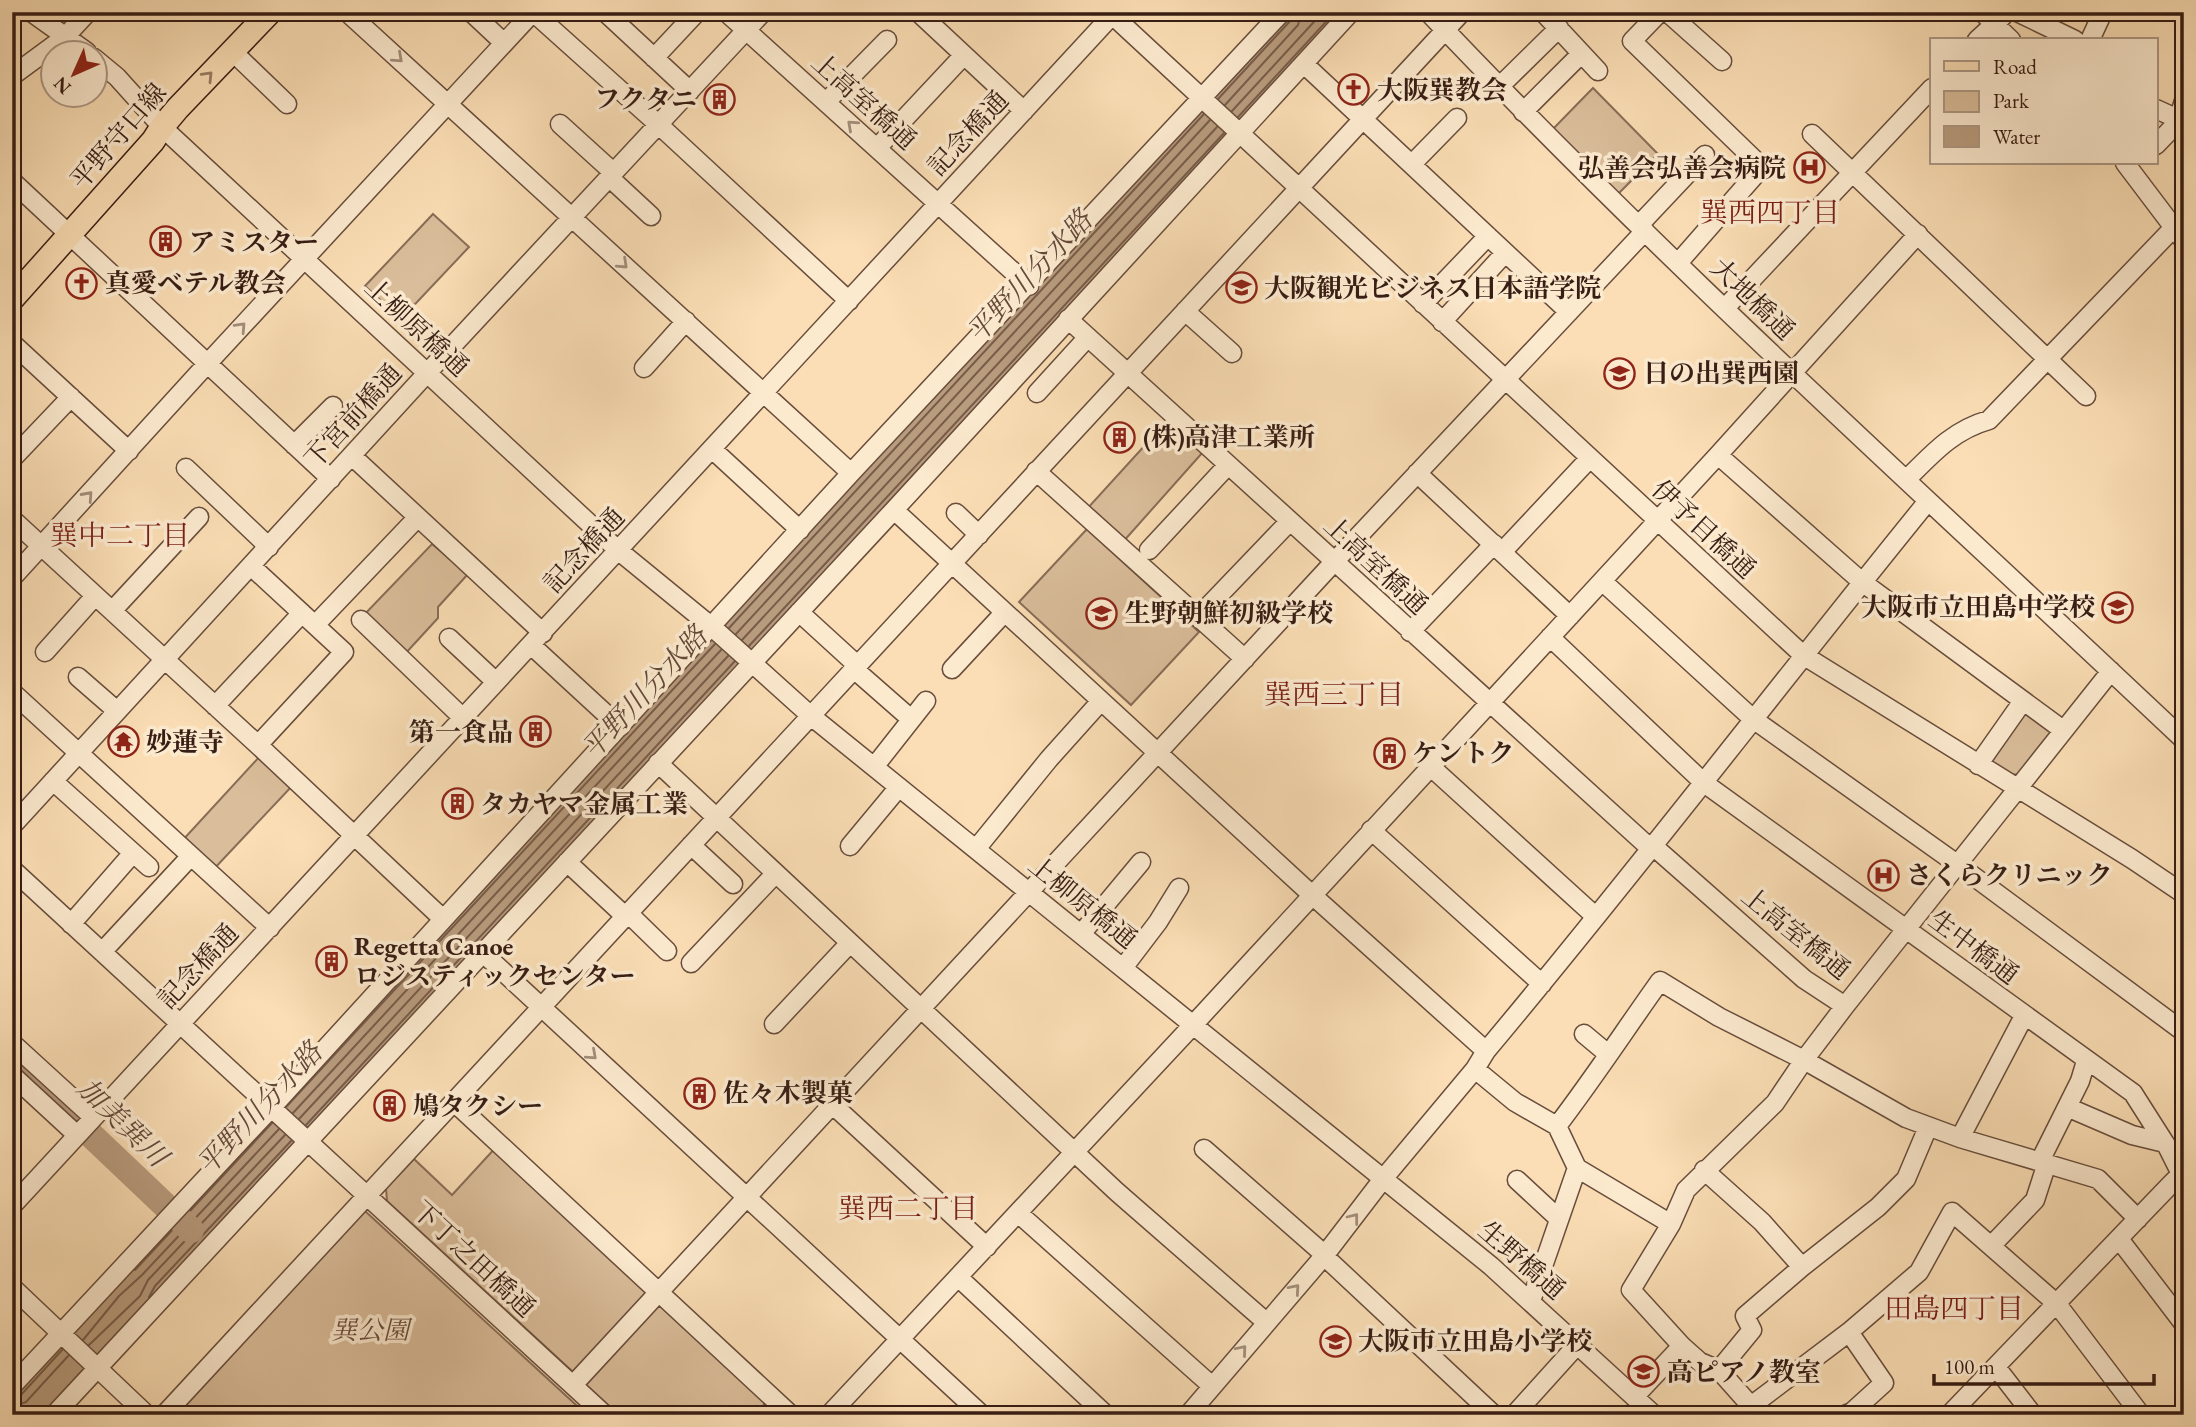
<svg xmlns="http://www.w3.org/2000/svg" width="2196" height="1427" viewBox="0 0 2196 1427" font-family="'EB Garamond','Noto Serif JP',serif">
<rect width="100%" height="100%" fill="#fbdeb5"/>
<filter id="stains"><feTurbulence type="fractalNoise" baseFrequency=".00286" numOctaves="4"/><feColorMatrix values="0 0 0 0 .2 0 0 0 0 .09 0 0 0 0 .02 0 0 0 .5 -.17"/></filter>
<radialGradient id="worn" r=".72"><stop offset=".6" stop-color="#630" stop-opacity="0"/><stop offset="1" stop-color="#630" stop-opacity=".3"/></radialGradient>
<path fill="#dabd9a" stroke="#886d57" stroke-width="2" d="M1593 88 1658 154 1616 196 1550 132Z
M433 214 469 247 401 319 365 286Z
M1168 420 1203 452 1122 543 1086 510Z
M1087 529 1199 632 1131 705 1019 602Z
M432 544 468 574 438 607V618L404 655 362 617Z
M2021 710 2051 727 2053 737 2022 774 2010 775 1986 760Z
M261 755 293 785 212 871 181 842Z
M498 1145 653 1290 577 1371H572L387 1201 386 1188 414 1159 452 1195Z
M365 1211 587 1415H175Z
M659 1302 767 1401 755 1415H618L584 1383Z"/>
<path fill="#b89c7e" stroke="#846954" stroke-width="2" d="M1289 12H1345L46 1415H12V1394Z"/>
<g fill="none" stroke-linecap="round" stroke-linejoin="round">
<path stroke="#785c49" stroke-width="2" d="M1218 99 1291 20 1293 12
M1225 105 1298 25 1302 12
M1232 111 1323 12
M1238 117 1335 12
M729 628 1204 114
M736 634 1210 120
M742 640 1217 127
M749 646 1224 133
M286 1107 715 644
M293 1113 721 650
M299 1119 728 656
M306 1125 735 661
M135 1270 272 1123
M149 1297 155 1286 291 1141
M83 1340 119 1296 142 1275 279 1129
M89 1345 140 1296 148 1280 285 1135
M12 1398 20 1396 63 1349
M12 1407 26 1402 69 1355"/>
<path stroke="#b89c7e" stroke-width="26" d="M12 1060 191 1230"/>
<defs>
<path id="minor" d="M31 12 87 52
M347 12 851 473
M471 12 504 43
M533 12 659 125 849 301
M605 12 690 91
M726 12 1029 286
M918 12 1024 111
M1109 12 1803 655 2132 859 2184 894
M1428 12C1668 266 1930 500 2184 740
M1543 12 1598 71
M1660 12 1632 41 1762 167 1678 263
M1667 12 1722 61
M1982 12 2011 40
M2017 12 2075 40
M1977 40 2003 16
M2090 40 2103 12
M232 51 287 104
M94 58 117 77 162 127 619 551 712 627 811 716 1491 1266 1654 1415
M654 58 697 12
M1304 64 1569 312
M12 76 65 37 88 12
M1499 87 1559 28
M826 102 887 40
M2156 109 2178 119
M1523 112 1581 54
M560 124 614 173
M1812 134 2086 396
M2156 145 2177 123 2184 101
M877 148 964 55
M2125 163 2184 241
M1412 164 1457 118
M610 178 651 216
M12 181 331 479
M1639 225 1705 155
M1423 304 1488 236
M1725 308 1932 88
M1185 311 1232 353
M1068 319 1650 848
M1442 322 1505 253
M12 343 129 451
M644 368 686 321
M1037 393 1088 337
M294 445 333 406
M712 449 800 530
M1718 455 1862 582 2063 730
M352 456 543 633
M12 459 71 397
M186 468 269 547
M1036 471 1245 659
M1417 473 1570 616
M1907 479C1932 454 1953 430 1989 420L2184 217
M894 510 1311 894 1486 1051
M956 513 979 535
M12 519 258 745 443 919
M1149 550 1228 465
M1502 552 1590 458
M251 566 344 652 258 745
M12 578 207 364 533 12
M1602 581 1753 719 1957 864 2184 1032
M112 611 199 517
M799 612 857 665
M1198 617 1290 521
M361 620 463 718
M315 625 418 517
M1410 632 1494 544
M1550 637 1704 783 2133 1093 2168 1148 2184 1180
M449 638 496 682
M531 645 620 727
M45 652 95 596
M854 669 911 719
M952 669 1004 613
M78 677 117 711
M12 692 270 928
M215 706 302 613
M658 763 1117 1192 1266 1322
M1978 765 2023 701
M1430 766 1595 916
M874 767 926 701
M53 781 149 867
M12 826 428 372 763 12
M1371 830 1542 984
M691 845 733 884
M1652 845 1804 979 1845 1006
M850 846 899 787
M976 849 1049 759 1101 701
M567 862 626 917
M12 869 605 1415
M629 914 667 951
M71 924 133 853
M1081 934 1141 862
M102 952 190 857
M483 953 982 1415
M691 963 775 874
M1123 968 1158 922 1179 888
M774 1024 849 944
M1584 1034 1608 1054
M12 1043 93 1117
M1475 1069 1515 1102 1557 1126
M12 1075 77 1135
M454 1102 791 1415
M833 1105 987 1247
M2067 1107 2132 1135 2165 1143
M1960 1138 2024 1016
M1204 1149 1325 1255
M2040 1161 2080 1081 2086 1061
M1577 1168 1671 1224
M1704 1170 1762 1222 1802 1267 1878 1207 1906 1179 1928 1127
M1517 1180 1558 1218
M12 1206 1115 12
M1018 1213 1212 1386
M2119 1239 2184 1324
M1991 1246 2035 1200 2047 1163
M1324 1256 1494 1415
M958 1277 1106 1415
M12 1287 147 1415
M1531 1301 1577 1168 1557 1126C1593 1079 1625 1030 1660 981L1719 1017 1804 1060 1906 1118 1960 1138 2098 1179 2138 1219
M1996 1367 2033 1415
M1719 1370 1752 1330 1745 1316 1802 1267
M573 1385 1334 562 1645 231
M12 1386 272 1107 851 473 1282 12
M1634 1397 1682 1346
M1751 1406 1719 1370 1700 1362 1682 1346 1631 1290 1671 1224 1686 1190 1775 1103 1804 1060 1845 1006 2111 671
M54 1415 894 510 1351 12
M164 1415 1462 12
M829 1415 1193 1025 1718 455 1918 234
M1188 1415 1324 1256 1383 1179 1475 1069 1486 1051C1637 871 1780 683 1928 501
M1514 1415 1578 1344
M1758 1415 1751 1406 1849 1332 1919 1272 1952 1212 2057 1304 2141 1415
M1845 1415 1852 1412 1884 1383 1849 1332
M1949 1415 2171 1184 2180 1175 2182 1165"/>
<path id="major" d="M12 299 153 141 162 127 178 108 270 12"/>
</defs>
<use href="#minor" stroke="#684d3c" stroke-width="21"/>
<use href="#major" stroke="#371d14" stroke-width="26"/>
<use href="#minor" stroke="#fceacf" stroke-width="18"/>
<use href="#major" stroke="#fbdeb5" stroke-width="23"/>
</g>
<defs><path id="oneway-chevron" d="M-2-3.5L2.5 0L-2 3.5" fill="none" stroke-width="1.6" stroke-linecap="round" stroke-linejoin="round" transform="scale(1.75)"/></defs>
<g stroke="#a38e7b">
<use href="#oneway-chevron" transform="translate(398 58) rotate(42)"/>
<use href="#oneway-chevron" transform="translate(852 125) rotate(-138)"/>
<use href="#oneway-chevron" transform="translate(623 264) rotate(43)"/>
<use href="#oneway-chevron" transform="translate(241 327) rotate(-47)"/>
<use href="#oneway-chevron" transform="translate(88 496) rotate(-48)"/>
<use href="#oneway-chevron" transform="translate(592 1055) rotate(42)"/>
<use href="#oneway-chevron" transform="translate(1354 1218) rotate(-52)"/>
<use href="#oneway-chevron" transform="translate(1295 1289) rotate(-49)"/>
<use href="#oneway-chevron" transform="translate(1242 1350) rotate(-50)"/>
</g>
<use stroke="#997e64" href="#oneway-chevron" transform="translate(208 76) rotate(-46)"/>
<defs>
<symbol id="church-ring" viewBox="-11 -11 22 22"><circle r="9.5" fill="#fceacf" stroke="#8f2418" stroke-width="1.5"/><path d="M-1.2-6h2.4v3.5h3.3v2.4h-3.3V6h-2.4V-.1h-3.3v-2.4h3.3Z" fill="#8f2418"/></symbol>
<symbol id="building-ring" viewBox="-11 -11 22 22"><circle r="9.5" fill="#fceacf" stroke="#8f2418" stroke-width="1.5"/><path d="M-4-6H4V6H1V3H-1V6H-4ZM-2.5-4.3h1.7v1.8h-1.7ZM.8-4.3h1.7v1.8H.8ZM-2.5-1h1.7V.8h-1.7ZM.8-1h1.7V.8H.8Z" fill="#8f2418"/></symbol>
<symbol id="hospital-ring" viewBox="-11 -11 22 22"><circle r="9.5" fill="#fceacf" stroke="#8f2418" stroke-width="1.5"/><path d="M-5-5h3v3.5h4V-5h3V5h-3V1.5h-4V5h-3Z" fill="#8f2418"/></symbol>
<symbol id="school-ring" viewBox="-11 -11 22 22"><circle r="9.5" fill="#fceacf" stroke="#8f2418" stroke-width="1.5"/><path d="M0-5L7-2L0 1L-7-2ZM-4 1L0 2.5L4 1V4Q0 6-4 4Z" fill="#8f2418"/></symbol>
<symbol id="temple-ring" viewBox="-11 -11 22 22"><circle r="9.5" fill="#fceacf" stroke="#8f2418" stroke-width="1.5"/><path d="M0-6L5-2H3V0L6.5 2.5H4V6H1.5V3h-3V6H-4V2.5H-6.5L-3 0V-2H-5Z" fill="#8f2418"/></symbol>
</defs>
<g fill-rule="evenodd">
<use href="#church-ring" x="1336" y="72" width="35" height="35"/>
<use href="#building-ring" x="702" y="82" width="35" height="35"/>
<use href="#hospital-ring" x="1792" y="150" width="35" height="35"/>
<use href="#building-ring" x="148" y="224" width="35" height="35"/>
<use href="#church-ring" x="64" y="266" width="35" height="35"/>
<use href="#school-ring" x="1224" y="270" width="35" height="35"/>
<use href="#school-ring" x="1602" y="356" width="35" height="35"/>
<use href="#building-ring" x="1102" y="420" width="35" height="35"/>
<use href="#school-ring" x="2100" y="590" width="35" height="35"/>
<use href="#school-ring" x="1084" y="596" width="35" height="35"/>
<use href="#building-ring" x="518" y="714" width="35" height="35"/>
<use href="#temple-ring" x="106" y="724" width="35" height="35"/>
<use href="#building-ring" x="1372" y="736" width="35" height="35"/>
<use href="#building-ring" x="440" y="786" width="35" height="35"/>
<use href="#hospital-ring" x="1866" y="858" width="35" height="35"/>
<use href="#building-ring" x="314" y="944" width="35" height="35"/>
<use href="#building-ring" x="682" y="1076" width="35" height="35"/>
<use href="#building-ring" x="372" y="1088" width="35" height="35"/>
<use href="#school-ring" x="1318" y="1324" width="35" height="35"/>
<use href="#school-ring" x="1626" y="1354" width="35" height="35"/>
</g>
<g text-anchor="middle" stroke-width="7" stroke-linejoin="round" paint-order="stroke">
<g font-size="26" font-weight="bold" fill="#371d14" stroke="#fceacf" text-anchor="start">
<text x="1377" y="99">大阪巽教会</text>
<text x="697" y="108" text-anchor="end">フクタニ</text>
<text x="1786" y="177" text-anchor="end">弘善会弘善会病院</text>
<text x="189" y="251">アミスター</text>
<text x="105" y="292">真愛ベテル教会</text>
<text x="1264" y="297">大阪観光ビジネス日本語学院</text>
<text x="1643" y="382">日の出巽西園</text>
<text x="1143" y="446">(株)高津工業所</text>
<text x="2095" y="616" text-anchor="end">大阪市立田島中学校</text>
<text x="1125" y="622">生野朝鮮初級学校</text>
<text x="513" y="741" text-anchor="end">第一食品</text>
<text x="146" y="751">妙蓮寺</text>
<text x="1412" y="762">ケントク</text>
<text x="480" y="813">タカヤマ金属工業</text>
<text x="1906" y="884">さくらクリニック</text>
<text x="354" y="955">Regetta Canoe<tspan x="354" dy="30">ロジスティックセンター</tspan></text>
<text x="723" y="1102">佐々木製菓</text>
<text x="413" y="1115">鳩タクシー</text>
<text x="1358" y="1350">大阪市立田島小学校</text>
<text x="1667" y="1381">高ピアノ教室</text>
</g>
<g font-size="26" fill="#371d14" stroke="#fceacf">
<text transform="translate(864 101) rotate(42)" y="9">上高室橋通</text>
<text transform="translate(968 133) rotate(-47)" y="9">記念橋通</text>
<text transform="translate(118 136) rotate(-49)" y="9">平野守口線</text>
<text transform="translate(1753 299) rotate(44)" y="9">大地橋通</text>
<text transform="translate(417 327) rotate(43)" y="9">上柳原橋通</text>
<text transform="translate(353 416) rotate(-48)" y="9">下宮前橋通</text>
<text transform="translate(1704 529) rotate(43)" y="9">伊予目橋通</text>
<text transform="translate(584 550) rotate(-47)" y="9">記念橋通</text>
<text transform="translate(1376 565) rotate(43)" y="9">上高室橋通</text>
<text transform="translate(1083 902) rotate(39)" y="9">上柳原橋通</text>
<text transform="translate(1796 933) rotate(39)" y="9">上高室橋通</text>
<text transform="translate(1974 947) rotate(37)" y="9">生中橋通</text>
<text transform="translate(198 966) rotate(-47)" y="9">記念橋通</text>
<text transform="translate(474 1259) rotate(43)" y="9">下丁之田橋通</text>
<text transform="translate(1522 1260) rotate(41)" y="9">生野橋通</text>
</g>
<g font-size="26" font-style="italic" fill="#684d3c" stroke="#fceacf">
<text x="370" y="1339">巽公園</text>
</g>
<g font-size="28" fill="#7a1f14" stroke="#fceacf">
<text x="1770" y="222">巽西四丁目</text>
<text x="120" y="545">巽中二丁目</text>
<text x="1334" y="704">巽西三丁目</text>
<text x="908" y="1218">巽西二丁目</text>
<text x="1954" y="1318">田島四丁目</text>
</g>
<g font-size="28" font-style="italic" fill="#644939" stroke="#fceacf">
<text transform="translate(1029 276) rotate(-47)" y="10">平野川分水路</text>
<text transform="translate(644 692) rotate(-47)" y="10">平野川分水路</text>
<text transform="translate(259 1108) rotate(-47)" y="10">平野川分水路</text>
<text transform="translate(123 1122) rotate(44)" y="10">加美巽川</text>
</g>
</g>
<rect width="2196" height="1427" fill="none" stroke="#fbdeb5" stroke-width="42"/>
<rect x="14" y="14" width="2168" height="1399" fill="none" stroke="#371d14" stroke-width="3.5"/>
<rect x="21" y="21" width="2154" height="1385" fill="none" stroke="#371d14" stroke-width="2"/>
<rect x="1930" y="38" width="228" height="126" fill="#fceacf" stroke="#ad9884" stroke-width="2"/>
<rect x="1944" y="61" width="35" height="10" fill="#fbdeb5" stroke="#ad9884" stroke-width="2"/>
<text x="1993" y="74" font-size="21" fill="#371d14">Road</text>
<rect x="1944" y="91" width="35" height="21" fill="#dabd9a" stroke="#ad9884" stroke-width="2"/>
<text x="1993" y="108" font-size="21" fill="#371d14">Park</text>
<rect x="1944" y="126" width="35" height="21" fill="#b89c7e" stroke="#ad9884" stroke-width="2"/>
<text x="1993" y="144" font-size="21" fill="#371d14">Water</text>
<g transform="translate(74 74) rotate(225)"><circle r="33" fill="#fceacf" stroke="#ad9884" stroke-width="2"/>
<path d="M0-5L12 26L0 18L-12 26Z" fill="#8f2418"/>
<text y="-10" font-size="19" font-weight="bold" text-anchor="middle" fill="#371d14">N</text>
</g>
<path d="M1934 1374v10h220v-10" fill="none" stroke="#371d14" stroke-width="3.5"/>
<text x="1944" y="1374" font-size="21" fill="#371d14" stroke="#fceacf" stroke-width="5" paint-order="stroke">100 m</text>
<rect width="100%" height="100%" filter="url(#stains)"/>
<rect width="100%" height="100%" fill="url(#worn)"/>
</svg>
